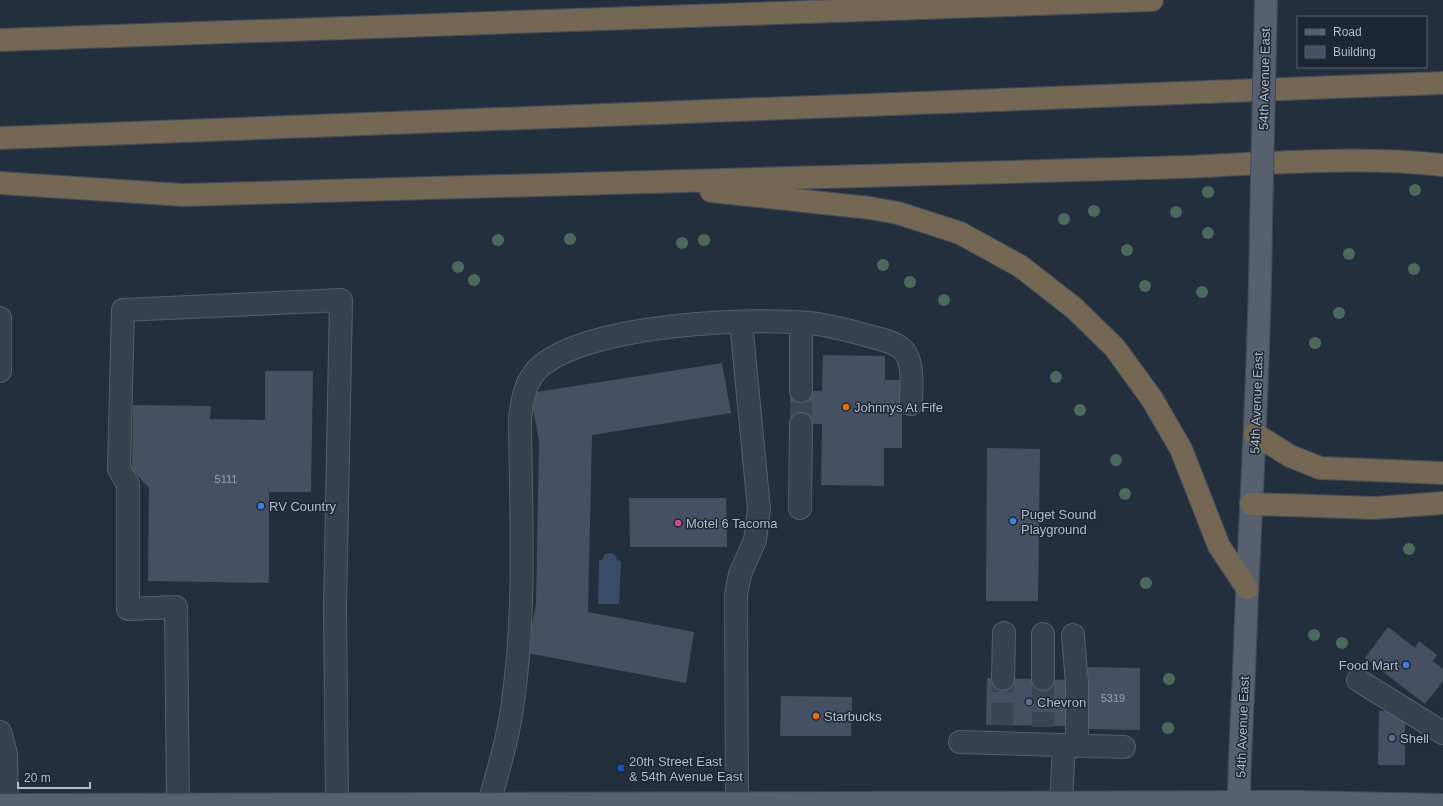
<svg xmlns="http://www.w3.org/2000/svg" width="1443" height="806" viewBox="0 0 1443 806" font-family="Arial,sans-serif">
<rect width="100%" height="100%" fill="#242f3e"/>
<path fill="#394c67" d="M611 553 615 555 617 560 621 561 619 604H598L599 560H602L605 554Z"/>
<path fill="#455162" d="M823 355 885 356V380H902V448H884V486L821 485 822 424 790 423V391H822Z
M722 363 731 413 592 435 588 612 694 632 686 683 527 653 536 604 539 441 530 393Z
M265 371H313L311 492H269V583L148 581 149 488 132 469 133 405 211 406 210 419 265 420Z
M987 448 1040 449 1038 601H986Z
M629 498H726L727 547H630Z
M1388 627 1415 648 1419 641 1437 655 1433 661 1443 669V681L1425 704 1365 658Z
M1085 667 1140 668V730L1085 729Z
M987 678 1073 680 1072 726 986 725Z
M781 696 852 697 851 736H780Z
M1379 711H1405V765H1378Z"/>
<g fill="none" stroke-linecap="round" stroke-linejoin="round">
<path stroke="#3a4453" stroke-width="22" stroke-dasharray="22 11" stroke-linecap="butt" d="M801 424V391
M1043 679V727
M1002 725 1003 679"/>
<defs>
<path id="minor" d="M0 318V371
M801 391V323
M800 508 801 424
M1043 634V679
M1073 635 1077 684V746
M1003 679 1004 633
M1358 680 1443 733
M0 732 6 754 7 805
M960 742 1124 747
M1061 803 1064 746
M489 804C498 770 509 736 513 701 526 608 521 514 520 420 522 400 525 379 541 366 591 324 755 316 818 324 835 327 852 331 869 336 879 339 893 341 902 349 915 361 911 388 911 404
M737 804 736 595 740 574 755 540 759 509 741 322
M178 805 176 607 128 609V484L119 469 123 310 341 300 335 608 337 804"/>
<path id="major" d="M0 805 1296 802 1443 805
M1239 806C1239 762 1242 717 1244 673 1249 522 1260 372 1261 222"/>
<path id="highway" d="M0 40 1152 0
M0 138 1443 83
M0 183 183 195 1184 167C1270 163 1357 156 1443 165
M711 191 870 208 898 213 960 233 1020 266 1074 308 1115 348 1152 399 1181 449 1219 546 1247 588
M1255 434 1290 456 1320 468 1443 473
M1251 504 1374 508 1443 503"/>
</defs>
<use href="#minor" stroke="#565f6c" stroke-width="24"/>
<use href="#major" stroke="#414a57" stroke-width="24"/>
<use href="#highway" stroke="#434c59" stroke-width="24"/>
<use href="#minor" stroke="#38414e" stroke-width="22"/>
<use href="#major" stroke="#56606e" stroke-width="22"/>
<use href="#highway" stroke="#746855" stroke-width="22"/>
<defs>
<path id="major-bridge" d="M1261 222 1266 0"/>
</defs>
<use href="#major-bridge" stroke="#414a57" stroke-width="24" stroke-linecap="butt"/>
<use href="#major-bridge" stroke="#56606e" stroke-width="22"/>
</g>
<g fill="#4b6a5d">
<circle cx="1415" cy="190" r="6"/>
<circle cx="1208" cy="192" r="6"/>
<circle cx="1094" cy="211" r="6"/>
<circle cx="1176" cy="212" r="6"/>
<circle cx="1064" cy="219" r="6"/>
<circle cx="1208" cy="233" r="6"/>
<circle cx="570" cy="239" r="6"/>
<circle cx="498" cy="240" r="6"/>
<circle cx="704" cy="240" r="6"/>
<circle cx="682" cy="243" r="6"/>
<circle cx="1127" cy="250" r="6"/>
<circle cx="1349" cy="254" r="6"/>
<circle cx="883" cy="265" r="6"/>
<circle cx="458" cy="267" r="6"/>
<circle cx="1414" cy="269" r="6"/>
<circle cx="474" cy="280" r="6"/>
<circle cx="910" cy="282" r="6"/>
<circle cx="1145" cy="286" r="6"/>
<circle cx="1202" cy="292" r="6"/>
<circle cx="944" cy="300" r="6"/>
<circle cx="1339" cy="313" r="6"/>
<circle cx="1315" cy="343" r="6"/>
<circle cx="1056" cy="377" r="6"/>
<circle cx="1080" cy="410" r="6"/>
<circle cx="1116" cy="460" r="6"/>
<circle cx="1125" cy="494" r="6"/>
<circle cx="1409" cy="549" r="6"/>
<circle cx="1146" cy="583" r="6"/>
<circle cx="1314" cy="635" r="6"/>
<circle cx="1342" cy="643" r="6"/>
<circle cx="1169" cy="679" r="6"/>
<circle cx="1168" cy="728" r="6"/>
</g>
<g fill="#e8710a" stroke="#1d2633" stroke-width="1.5">
<circle cx="846" cy="407" r="4"/>
<circle cx="816" cy="716" r="4"/>
</g>
<g fill="#3f7fe0" stroke="#1d2633" stroke-width="1.5">
<circle cx="261" cy="506" r="4"/>
<circle cx="1013" cy="521" r="4"/>
<circle cx="1406" cy="665" r="4"/>
</g>
<circle fill="#d1479c" stroke="#1d2633" stroke-width="1.5" cx="678" cy="523" r="4"/>
<g fill="#5c6f8a" stroke="#1d2633" stroke-width="1.5">
<circle cx="1029" cy="702" r="4"/>
<circle cx="1392" cy="738" r="4"/>
</g>
<rect fill="#1a4fb4" stroke="#1d2633" stroke-width="1.5" x="617" y="764" width="8" height="8" rx="2"/>
<g text-anchor="middle" stroke-width="3" stroke-linejoin="round" paint-order="stroke">
<g font-size="11" fill="#98a1af">
<text x="226" y="483">5111</text>
<text x="1113" y="702">5319</text>
</g>
<g font-size="13" fill="#b4bcc9" stroke="#1d2633">
<text transform="translate(1264 79) rotate(-89)" y="5">54th Avenue East</text>
<text transform="translate(1256 403) rotate(-88)" y="5">54th Avenue East</text>
<text transform="translate(1242 727) rotate(-88)" y="5">54th Avenue East</text>
</g>
<g font-size="13" fill="#b4bcc9" stroke="#1d2633" text-anchor="start">
<text x="854" y="412">Johnnys At Fife</text>
<text x="269" y="511">RV Country</text>
<text x="1021" y="519">Puget Sound<tspan x="1021" dy="15">Playground</tspan></text>
<text x="686" y="528">Motel 6 Tacoma</text>
<text x="1398" y="670" text-anchor="end">Food Mart</text>
<text x="1037" y="707">Chevron</text>
<text x="824" y="721">Starbucks</text>
<text x="1400" y="743">Shell</text>
<text x="629" y="766">20th Street East<tspan x="629" dy="15">&amp; 54th Avenue East</tspan></text>
</g>
</g>
<rect x="1297" y="16" width="130" height="52" fill="#1d2633" stroke="#59626f"/>
<rect x="1305" y="29" width="20" height="6" fill="#56606e" stroke="#59626f"/>
<text x="1333" y="36" font-size="12" fill="#b4bcc9">Road</text>
<rect x="1305" y="46" width="20" height="12" fill="#455162" stroke="#59626f"/>
<text x="1333" y="56" font-size="12" fill="#b4bcc9">Building</text>
<path d="M18 782v6h72v-6" fill="none" stroke="#b4bcc9" stroke-width="2"/>
<text x="24" y="782" font-size="12" fill="#b4bcc9" stroke="#1d2633" stroke-width="3" paint-order="stroke">20 m</text>
</svg>
